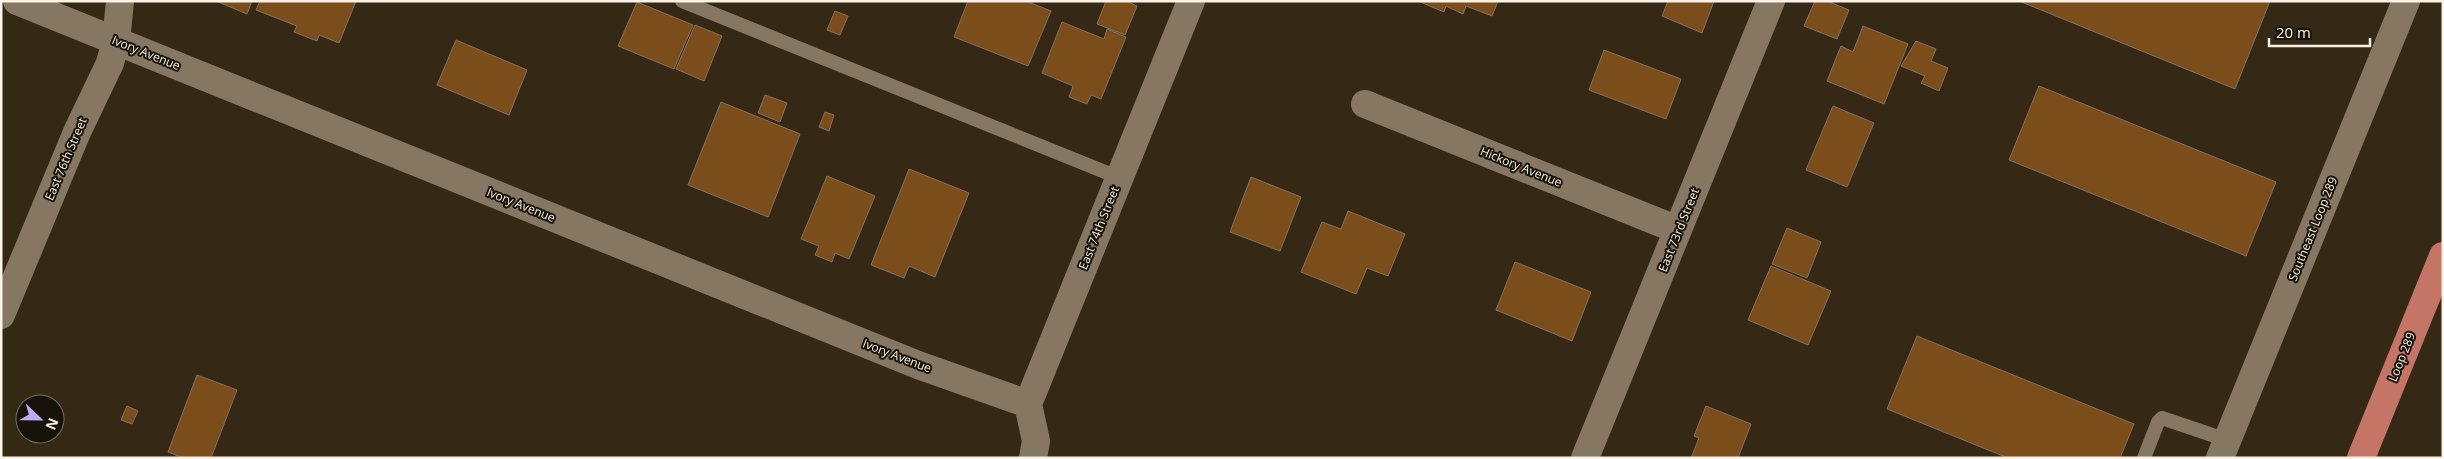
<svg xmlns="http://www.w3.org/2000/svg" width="2444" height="459" viewBox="0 0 2444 459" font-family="'Open Sans',sans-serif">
<rect width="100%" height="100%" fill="#352916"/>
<path fill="#7a4d1b" stroke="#84715f" d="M216 1H252L247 14Z
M260 1H356L339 43 319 35 317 41 294 32 297 26 256 10Z
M968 1H1026L1051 11 1028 66 954 37Z
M1106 1H1126L1137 6 1125 35 1097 24Z
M1418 1H1498L1492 16 1466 6 1463 14 1446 6 1444 12Z
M1668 1H1714L1702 33 1662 16Z
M1815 1H1827L1849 10 1837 39 1804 26Z
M2019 1H2270L2235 89Z
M637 2 693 25 674 69 618 46Z
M835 11 848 16 840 35 827 30Z
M1062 22 1104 39 1107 29 1126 37 1101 99 1091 95 1087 104 1069 97 1073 86 1042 73Z
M695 25 722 36 704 81 676 69Z
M1863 26 1908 44 1884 104 1827 81 1841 46 1853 52Z
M456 40 527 70 509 115 437 85Z
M1916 41 1936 49 1931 61 1948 68 1939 91 1921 83 1925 76 1901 66Z
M1604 50 1681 79 1666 119 1589 90Z
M2039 86 2276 182 2246 256 2009 160Z
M765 95 787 103 780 122 758 113Z
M721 102 800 134 768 217 688 185Z
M1833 106 1874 123 1847 187 1806 170Z
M825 112 834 115 829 131 819 127Z
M909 169 969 193 935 277 909 266 904 278 871 265Z
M827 176 875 196 849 259 835 253 832 262 815 255 819 246 801 239Z
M1251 177 1301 197 1280 251 1230 232Z
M1348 211 1405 234 1388 276 1367 268 1356 294 1301 272 1322 222 1341 229Z
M1787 228 1821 242 1807 278 1772 264Z
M1515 262 1591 292 1572 341 1496 310Z
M1771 266 1831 291 1808 345 1748 320Z
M1917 336 2134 424 2120 458H2008L1887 409Z
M197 375 237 390 211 458H184L168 452Z
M127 406 138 411 132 424 121 420Z
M1706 406 1751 424 1738 458H1691L1699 438 1694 436Z"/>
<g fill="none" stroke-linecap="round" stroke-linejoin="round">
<path stroke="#857762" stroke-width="14" d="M682 1 1120 178
M2144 458 2158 422 2162 418 2227 440"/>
<path stroke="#857762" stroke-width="28" d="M17 1 918 365 1028 404
M1365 104 1678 230
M1 315 77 132 110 63 116 41 120 1
M1033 458 1036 441 1028 404 1191 1
M1585 458 1771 1"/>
<path stroke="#857762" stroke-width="28" d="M2220 458 2406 1"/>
<path stroke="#c47566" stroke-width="28" d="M2361 458 2443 256"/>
</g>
<g text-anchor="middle" stroke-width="4" stroke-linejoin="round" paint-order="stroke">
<g font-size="12" fill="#faf2e6" stroke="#18130a">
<text transform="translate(146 53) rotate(22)" y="4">Ivory Avenue</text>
<text transform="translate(66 159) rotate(-67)" y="4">East 76th Street</text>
<text transform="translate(1521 167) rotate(22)" y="4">Hickory Avenue</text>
<text transform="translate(521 205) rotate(22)" y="4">Ivory Avenue</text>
<text transform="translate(1099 228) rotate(-68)" y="4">East 74th Street</text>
<text transform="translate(2313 229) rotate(-68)" y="4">Southeast Loop 289</text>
<text transform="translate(1679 230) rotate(-68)" y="4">East 73rd Street</text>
<text transform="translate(897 356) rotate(21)" y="4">Ivory Avenue</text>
<text transform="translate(2402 357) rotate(-68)" y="4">Loop 289</text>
</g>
</g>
<rect width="2444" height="459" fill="none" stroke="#faf2e6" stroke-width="5"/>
<g transform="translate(40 419) rotate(112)"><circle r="24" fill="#18130a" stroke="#726c62"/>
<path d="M0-4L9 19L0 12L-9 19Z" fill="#bfa9f4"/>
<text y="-8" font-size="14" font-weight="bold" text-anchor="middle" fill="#faf2e6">N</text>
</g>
<path d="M2269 38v8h101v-8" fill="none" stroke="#faf2e6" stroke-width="2.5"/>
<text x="2276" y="38" font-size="15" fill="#faf2e6" stroke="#18130a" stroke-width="4" paint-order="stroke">20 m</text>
</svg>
